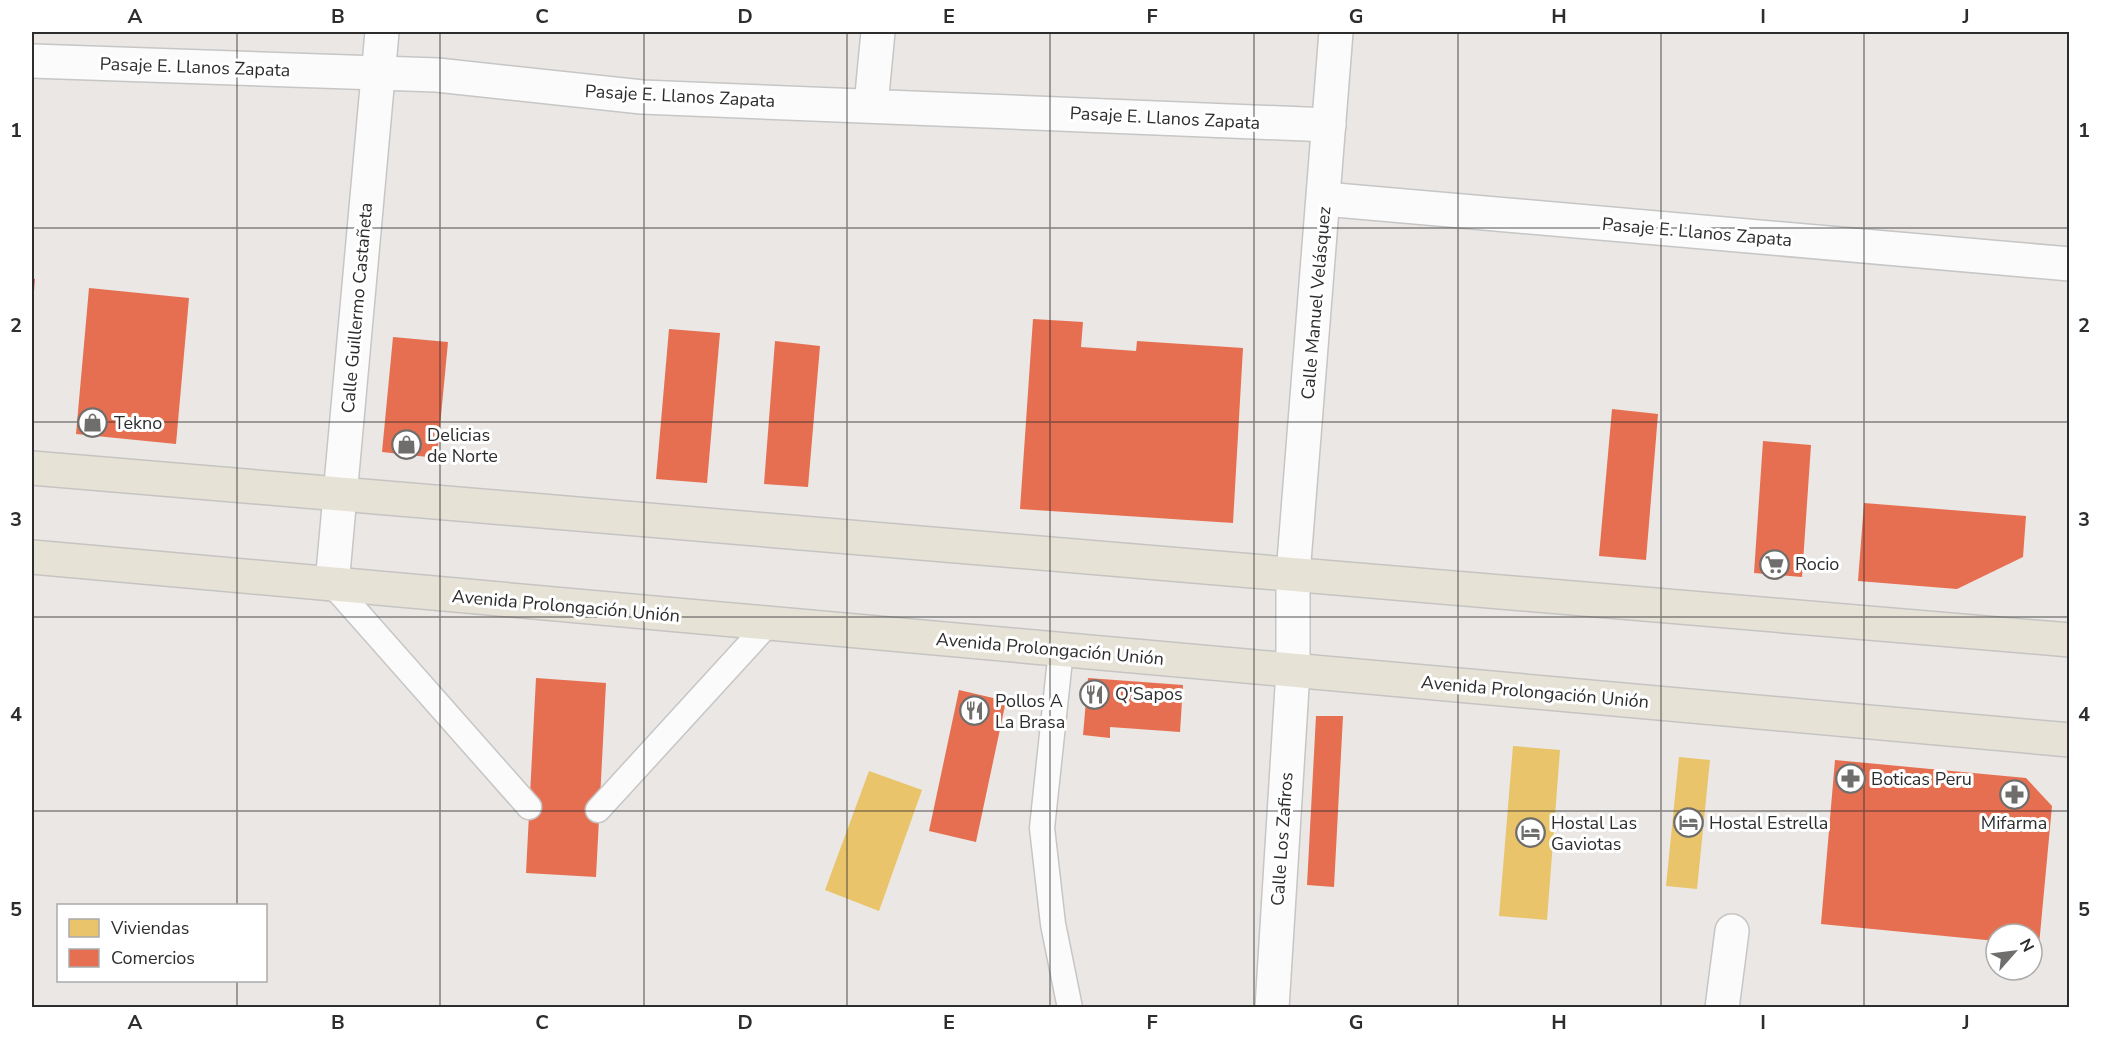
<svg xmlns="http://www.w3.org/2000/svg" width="2101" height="1039" viewBox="0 0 2101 1039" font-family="'Nunito Sans',sans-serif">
<rect width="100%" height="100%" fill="#eae7e4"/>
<path fill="#e9c46a" d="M1513 746 1560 750 1547 920 1499 916Z
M1679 757 1710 760 1697 889 1666 886Z
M869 771 922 790 879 911 825 890Z"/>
<path fill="#e76f51" d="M32 278 35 279 33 303H32Z
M89 288 189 298 176 444 76 434Z
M1033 319 1083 322 1081 347 1136 351 1137 341 1243 348 1233 523 1020 509Z
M669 329 720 333 707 483 656 479Z
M393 337 448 342 437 458 382 452Z
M775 341 820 346 808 487 764 484Z
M1612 409 1658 414 1646 560 1599 556Z
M1763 441 1811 445 1802 577 1754 573Z
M1864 503 2026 516 2023 557 1957 589 1858 581Z
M536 678 606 683 596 877 526 873Z
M1088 678 1183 685 1180 732 1110 727V738L1083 735Z
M959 690 1006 701 976 842 929 831Z
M1316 716H1343L1334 887 1307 885Z
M1835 760 2026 778 2052 806 2039 945H2032V934H1996V941L1821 924Z"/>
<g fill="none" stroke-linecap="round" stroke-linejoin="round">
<defs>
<path id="service" d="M332 584 529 807
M1061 650 1042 828 1053 924 1070 1008
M598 810 768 624"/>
<path id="pedestrian" d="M32 61 437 75 642 97 1329 125
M871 105 878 32
M1324 199 2070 264"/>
<path id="minor" d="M332 584 382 32
M1272 1008 1293 671V574L1336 32
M1722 1008 1732 931"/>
<path id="primary" d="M32 468 2070 640
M32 557 2070 740"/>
</defs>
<use href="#service" stroke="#c6c6c6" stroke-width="27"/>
<use href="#pedestrian" stroke="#c6c6c6" stroke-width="36"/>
<use href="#minor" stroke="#c6c6c6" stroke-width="36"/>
<use href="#primary" stroke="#c6c4c3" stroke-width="36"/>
<use href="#service" stroke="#fcfbfb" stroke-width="24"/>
<use href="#pedestrian" stroke="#fcfbfb" stroke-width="33"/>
<use href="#minor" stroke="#fcfbfb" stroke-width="33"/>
<use href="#primary" stroke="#e7e2d6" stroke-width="33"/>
</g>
<path fill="none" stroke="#2d2d2d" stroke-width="1.5" stroke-opacity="0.55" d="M237 32V906M440 32V1008M644 32V1008M847 32V1008M1050 32V1008M1254 32V1008M1458 32V1008M1661 32V1008M1864 32V1008M32 228H2070M32 422H2070M32 617H2070M32 811H2070M237 980V1008"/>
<defs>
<symbol id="shop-ring" viewBox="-11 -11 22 22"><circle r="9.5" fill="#fff" stroke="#6f6e6d" stroke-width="1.5"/><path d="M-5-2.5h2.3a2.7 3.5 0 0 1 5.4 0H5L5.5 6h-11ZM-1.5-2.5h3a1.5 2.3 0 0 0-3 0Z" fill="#6f6e6d"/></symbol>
<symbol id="supermarket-ring" viewBox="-11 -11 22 22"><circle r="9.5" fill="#fff" stroke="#6f6e6d" stroke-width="1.5"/><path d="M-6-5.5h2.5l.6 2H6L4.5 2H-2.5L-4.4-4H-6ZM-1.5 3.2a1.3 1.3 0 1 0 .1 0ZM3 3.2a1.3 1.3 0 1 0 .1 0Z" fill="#6f6e6d"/></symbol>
<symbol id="restaurant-ring" viewBox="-11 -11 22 22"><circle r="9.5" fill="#fff" stroke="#6f6e6d" stroke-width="1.5"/><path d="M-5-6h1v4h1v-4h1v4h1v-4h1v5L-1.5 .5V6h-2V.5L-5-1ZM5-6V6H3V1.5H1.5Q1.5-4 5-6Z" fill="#6f6e6d"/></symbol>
<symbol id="pharmacy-ring" viewBox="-11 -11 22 22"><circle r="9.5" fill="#fff" stroke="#6f6e6d" stroke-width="1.5"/><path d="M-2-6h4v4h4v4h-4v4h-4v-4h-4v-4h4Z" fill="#6f6e6d"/></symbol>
<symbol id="hotel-ring" viewBox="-11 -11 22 22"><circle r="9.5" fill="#fff" stroke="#6f6e6d" stroke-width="1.5"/><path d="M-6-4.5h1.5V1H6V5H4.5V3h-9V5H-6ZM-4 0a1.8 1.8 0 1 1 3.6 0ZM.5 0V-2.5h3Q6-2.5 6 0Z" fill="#6f6e6d"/></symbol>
</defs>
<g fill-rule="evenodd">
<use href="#shop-ring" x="76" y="406" width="33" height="33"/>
<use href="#shop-ring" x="390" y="428" width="33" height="33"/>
<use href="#supermarket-ring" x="1758" y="548" width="33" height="33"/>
<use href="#restaurant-ring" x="1078" y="678" width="33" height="33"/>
<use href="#restaurant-ring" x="958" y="694" width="33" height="33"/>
<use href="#pharmacy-ring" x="1834" y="762" width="33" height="33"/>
<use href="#pharmacy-ring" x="1998" y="778" width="33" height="33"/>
<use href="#hotel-ring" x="1672" y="806" width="33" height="33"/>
<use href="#hotel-ring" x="1514" y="816" width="33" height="33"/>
</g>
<g text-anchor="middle" stroke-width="6" stroke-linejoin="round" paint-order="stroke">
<g font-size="18" fill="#2d2d2d" stroke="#fff">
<text transform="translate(195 67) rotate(2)" y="6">Pasaje E. Llanos Zapata</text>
<text transform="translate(680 96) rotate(3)" y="6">Pasaje E. Llanos Zapata</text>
<text transform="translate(1165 118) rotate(3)" y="6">Pasaje E. Llanos Zapata</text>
<text transform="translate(1697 232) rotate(5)" y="6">Pasaje E. Llanos Zapata</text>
<text transform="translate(1316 303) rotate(-85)" y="6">Calle Manuel Velásquez</text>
<text transform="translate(357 308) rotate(-85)" y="6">Calle Guillermo Castañeta</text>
<text transform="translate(566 606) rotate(5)" y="6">Avenida Prolongación Unión</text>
<text transform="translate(1050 649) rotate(5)" y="6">Avenida Prolongación Unión</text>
<text transform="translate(1535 692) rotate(5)" y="6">Avenida Prolongación Unión</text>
<text transform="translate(1282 839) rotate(-86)" y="6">Calle Los Zafiros</text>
</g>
<g font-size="18" fill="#2d2d2d" stroke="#fff" text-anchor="start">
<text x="114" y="429">Tekno</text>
<text x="427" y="441">Delicias<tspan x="427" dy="21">de Norte</tspan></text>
<text x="1795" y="570">Rocio</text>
<text x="1115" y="700">Q'Sapos</text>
<text x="995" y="707">Pollos A<tspan x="995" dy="21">La Brasa</tspan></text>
<text x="1871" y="785">Boticas Peru</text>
<text x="1551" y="829">Hostal Las<tspan x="1551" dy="21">Gaviotas</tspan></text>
<text x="1709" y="829">Hostal Estrella</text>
<text x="2014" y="829" text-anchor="middle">Mifarma</text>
</g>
</g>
<rect width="2101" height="1039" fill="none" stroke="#ffffff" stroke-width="66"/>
<rect x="57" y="904" width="210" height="78" fill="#ffffff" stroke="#ababab" stroke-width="1.5"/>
<rect x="69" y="919" width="30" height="18" fill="#e9c46a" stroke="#ababab" stroke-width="1.5"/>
<text x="111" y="934" font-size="18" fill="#2d2d2d">Viviendas</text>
<rect x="69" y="949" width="30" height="18" fill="#e76f51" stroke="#ababab" stroke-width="1.5"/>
<text x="111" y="964" font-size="18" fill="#2d2d2d">Comercios</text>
<g transform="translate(2014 952) rotate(62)"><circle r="28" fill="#ffffff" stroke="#ababab" stroke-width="1.5"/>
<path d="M0-4.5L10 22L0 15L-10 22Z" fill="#6f6e6d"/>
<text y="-9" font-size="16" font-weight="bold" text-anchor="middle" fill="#2d2d2d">N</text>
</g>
<rect x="33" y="33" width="2035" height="973" fill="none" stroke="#2d2d2d" stroke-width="2"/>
<g font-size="20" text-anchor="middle" font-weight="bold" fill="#2d2d2d">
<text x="135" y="23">A</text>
<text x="338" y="23">B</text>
<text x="542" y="23">C</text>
<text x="745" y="23">D</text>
<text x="949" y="23">E</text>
<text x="1152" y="23">F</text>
<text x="1356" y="23">G</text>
<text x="1559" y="23">H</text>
<text x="1763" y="23">I</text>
<text x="1966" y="23">J</text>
<text x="16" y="137">1</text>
<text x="2084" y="137">1</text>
<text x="16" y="332">2</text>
<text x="2084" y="332">2</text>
<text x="16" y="526">3</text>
<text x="2084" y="526">3</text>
<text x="16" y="721">4</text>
<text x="2084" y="721">4</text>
<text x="16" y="916">5</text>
<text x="2084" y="916">5</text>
<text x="135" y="1029">A</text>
<text x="338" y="1029">B</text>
<text x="542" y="1029">C</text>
<text x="745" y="1029">D</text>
<text x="949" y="1029">E</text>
<text x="1152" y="1029">F</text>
<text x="1356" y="1029">G</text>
<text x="1559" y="1029">H</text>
<text x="1763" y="1029">I</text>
<text x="1966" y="1029">J</text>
</g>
</svg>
